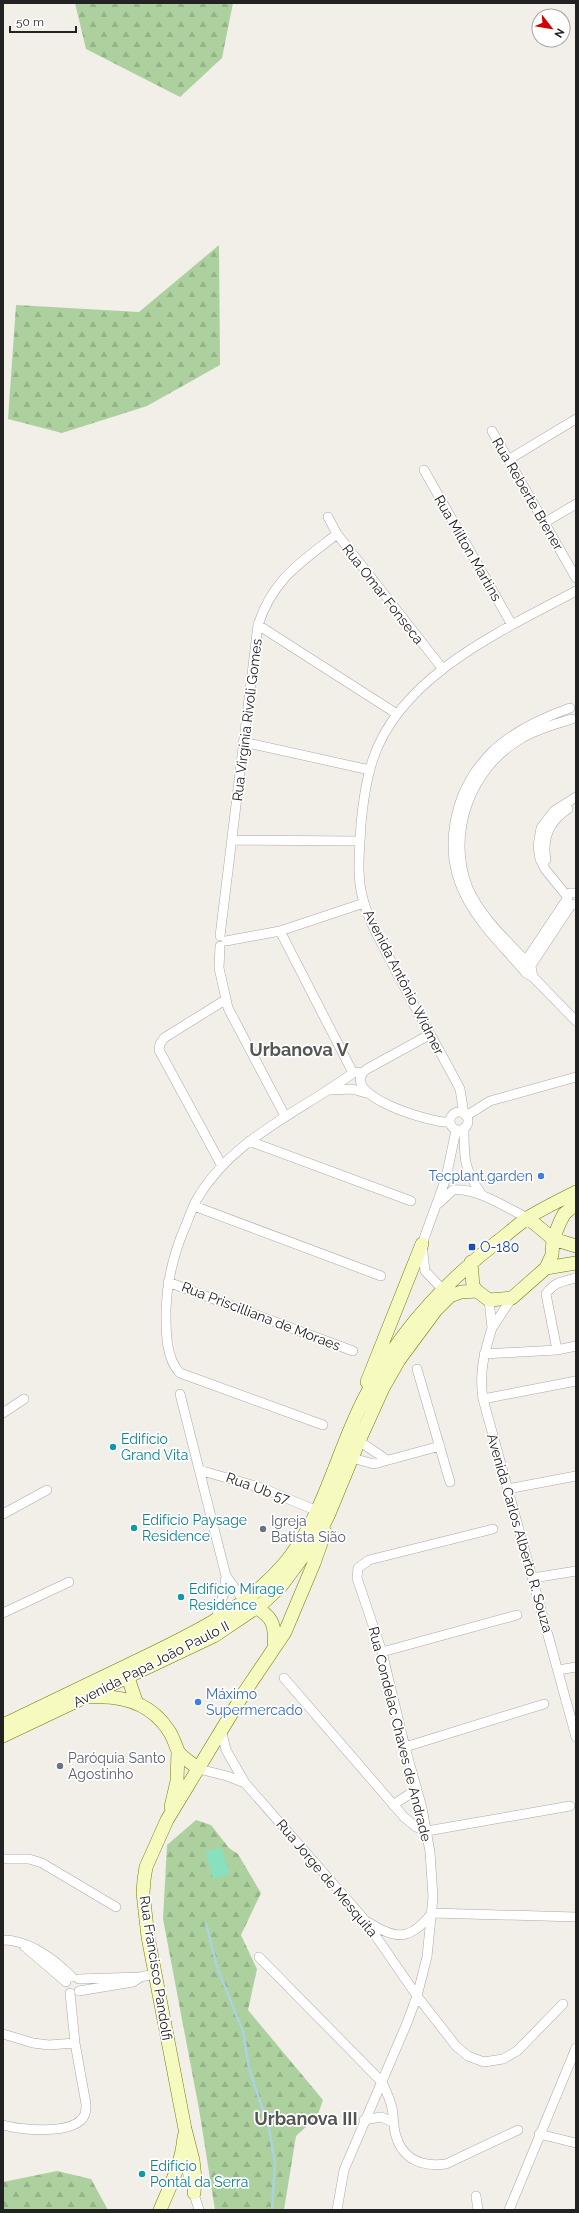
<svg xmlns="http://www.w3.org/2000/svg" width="579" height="2213" viewBox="0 0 579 2213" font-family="Raleway,sans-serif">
<defs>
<pattern id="forest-firs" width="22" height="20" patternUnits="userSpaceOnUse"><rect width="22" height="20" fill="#add19e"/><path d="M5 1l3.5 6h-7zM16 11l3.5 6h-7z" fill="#95b388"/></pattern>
</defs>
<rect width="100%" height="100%" fill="#f2efe9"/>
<path fill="url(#forest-firs)" d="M75 3H233L222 58 180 97 86 49Z
M219 245 220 365 147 406 62 433 8 419 16 305 139 312Z
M196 1820 211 1825 229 1848 238 1854 261 1893 241 1935 257 1969 248 2010 323 2100 317 2117 296 2136 284 2210H215L199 2109 163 1919 167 1845Z
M57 2171 91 2179 108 2210H3V2182Z"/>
<path fill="#88e0be" d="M221 1847 230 1874 213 1879 205 1852Z"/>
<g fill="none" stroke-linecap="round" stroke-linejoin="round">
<path stroke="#aad3df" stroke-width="2.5" d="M206 1924 218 1970 243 2031 249 2068 269 2129 275 2163 272 2210"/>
<defs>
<path id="street" d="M492 431 576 578
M508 460 576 419
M424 470 512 625
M328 517 337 534 442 668
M544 523 576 504
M258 625 397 714
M570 708C542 718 511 732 490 754 454 791 441 850 466 897 481 926 505 948 526 973L533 977 576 1021
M243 742 370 770
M576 797 554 811 541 828 538 846 540 859 545 869 566 895 569 904 576 905
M233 840 360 841
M546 860C542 838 549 821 568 809
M567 897 570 893H576
M280 931 353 1073
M220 936 258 625C273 579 300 563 337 534
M226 941 280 931 364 903
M220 946 219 968 228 1008 285 1116
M523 965 567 899
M528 970 571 905
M533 977 531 967 526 961C505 939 480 916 468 888 446 833 471 767 522 738 537 729 555 724 572 719
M429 1035 367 1069C334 1094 433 1124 450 1122
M331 1090 352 1089 366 1093
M450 1121a9 9 0 1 1 18 0a9 9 0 1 1-18 0Z
M464 1114 460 1089C438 1047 414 1007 393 965 382 944 369 922 363 899 356 875 360 848 361 824 363 802 366 780 373 759 401 675 503 630 576 591
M466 1116 490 1101 576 1077
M464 1128C464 1159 464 1170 482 1195
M249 1141 411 1201
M222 1166 159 1050 160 1044 164 1038 225 1000
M439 1203 453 1190C476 1187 506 1208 528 1218
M194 1206 381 1276
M168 1282 353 1351
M447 1294 425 1271 422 1244 446 1178 456 1130
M489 1300 492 1328 512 1298
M492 1328C484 1353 479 1373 483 1399L576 1737
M557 1350 546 1294C554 1282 563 1281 576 1278
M484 1354 557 1350 576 1346
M417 1369 450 1482
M180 1394 226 1576 224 1592 216 1619
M483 1399 576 1381
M3 1413 24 1399
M323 1425 180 1373C165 1358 166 1329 166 1309 167 1281 174 1253 185 1227 189 1218 192 1208 197 1199 233 1138 298 1113 353 1073L363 1072
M359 1441 387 1460
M352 1458 374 1464 440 1446
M199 1470 262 1488 322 1513
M507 1489 576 1476
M3 1514 47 1490
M226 1576 245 1602
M533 1578 576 1571
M3 1613 69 1582
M382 1652 517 1615
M558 1670 576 1667
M284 1678 404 1817 416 1827 427 1831 570 1806
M222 1733 226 1750 245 1783 364 1919 417 1996 456 2046 468 2056 484 2062 503 2059 517 2051 563 2004
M405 1747 544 1704
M199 1769 227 1776 245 1783
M393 1805 417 1789
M3 1859H29L42 1863 116 1907
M368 1922C396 1940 410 1941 432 1913L576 1917
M3 1940C29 1940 54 1959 72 1977
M24 1946 66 1982
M259 1957 382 2082C386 2091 390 2099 392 2108 394 2117 393 2127 396 2136 403 2160 423 2167 446 2164L518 2130
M79 1979 140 1977 155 1974
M79 1991 133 1982 139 1978
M3 2034 33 2043 49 2045 75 2043
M364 2120 381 2117 393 2122
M3 2125C20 2130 77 2136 85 2114 86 2111 86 2107 86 2104L75 2043 70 1993
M539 2134 576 2143
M182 2155 199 2210
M476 2196 478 2210
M337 2210 344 2170 407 2023 417 1996 427 1957 433 1897 430 1852 422 1808 405 1747 382 1652 357 1578 358 1568 369 1560 493 1529
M509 2210 576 2048"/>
<path id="secondary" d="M528 1218 553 1239 576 1246
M471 1262 473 1286 477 1291
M546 1268 576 1263
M367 1382 422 1244
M251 1605C272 1615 276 1624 274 1647
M125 1669 136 1701
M91 1697C123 1695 151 1703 169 1731 173 1737 175 1744 178 1751 182 1758 193 1764 199 1769
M3 1725C46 1704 89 1684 132 1663 186 1637 244 1611 284 1564 324 1517 336 1453 364 1399 395 1337 443 1284 497 1242 508 1234 518 1224 529 1217 544 1208 560 1200 576 1192
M3 1736 214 1636 263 1603 281 1586 316 1539 328 1516 359 1441 383 1388 399 1360 436 1310 450 1296 461 1292 477 1291 489 1300 512 1298 546 1268 552 1255 553 1239 560 1222 564 1214 576 1204
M171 1807 177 1781 178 1752
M194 2193 195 2179 193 2160 185 2129 148 1937 143 1893 144 1880 146 1867 167 1820 244 1693 285 1632 314 1563 325 1532
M160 2210C170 2186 182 2163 184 2137"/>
</defs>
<use href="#street" stroke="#a9a9a9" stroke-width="10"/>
<use href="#secondary" stroke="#707d05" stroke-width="14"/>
<use href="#street" stroke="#fff" stroke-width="9"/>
<use href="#secondary" stroke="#f7fabf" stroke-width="13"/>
</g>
<g fill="#3f7fe0" stroke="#fff" stroke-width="1.5">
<circle cx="541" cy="1176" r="4"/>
<circle cx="198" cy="1702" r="4"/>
</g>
<rect fill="#1a4fb4" stroke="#fff" stroke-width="1.5" x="468" y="1243" width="8" height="8" rx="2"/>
<g fill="#0f9aa8" stroke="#fff" stroke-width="1.5">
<circle cx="113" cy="1447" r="4"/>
<circle cx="134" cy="1528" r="4"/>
<circle cx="181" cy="1597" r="4"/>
<circle cx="142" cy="2174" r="4"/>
</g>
<g fill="#6b7280" stroke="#fff" stroke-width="1.5">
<circle cx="263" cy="1529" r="4"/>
<circle cx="60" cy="1766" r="4"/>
</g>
<g text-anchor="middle" stroke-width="3.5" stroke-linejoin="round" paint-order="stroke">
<g font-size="14" fill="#222" stroke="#fff">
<text transform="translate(528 494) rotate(60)" y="5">Rua Reberte Brener</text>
<text transform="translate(468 548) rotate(60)" y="5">Rua Milton Martins</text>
<text transform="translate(383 594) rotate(52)" y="5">Rua Omar Fonseca</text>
<text transform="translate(247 720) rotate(-83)" y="5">Rua Virgínia Rivoli Gomes</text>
<text transform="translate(404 982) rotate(63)" y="5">Avenida Antônio Widmer</text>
<text transform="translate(261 1316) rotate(21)" y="5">Rua Priscilliana de Moraes</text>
<text transform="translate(258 1488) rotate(20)" y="5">Rua Ub 57</text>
<text transform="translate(520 1533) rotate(74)" y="5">Avenida Carlos Alberto R. Souza</text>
<text transform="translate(151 1664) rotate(-27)" y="5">Avenida Papa João Paulo II</text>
<text transform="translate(400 1734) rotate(76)" y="5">Rua Condelac Chaves de Andrade</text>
<text transform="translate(327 1878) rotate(50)" y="5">Rua Jorge de Mesquita</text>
<text transform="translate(156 1968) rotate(81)" y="5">Rua Francisco Pandolfi</text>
</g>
<g font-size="14" fill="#366cbe" stroke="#fff" text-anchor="end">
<text x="533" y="1181">Tecplant.garden</text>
<text x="206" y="1699" text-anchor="start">Máximo<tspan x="206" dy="16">Supermercado</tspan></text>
</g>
<g font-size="14" fill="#164399" stroke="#fff" text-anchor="start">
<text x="480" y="1252">O-180</text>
</g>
<g font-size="14" fill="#0d838f" stroke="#fff" text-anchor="start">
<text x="121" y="1444">Edifício<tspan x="121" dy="16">Grand Vita</tspan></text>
<text x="142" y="1525">Edifício Paysage<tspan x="142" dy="16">Residence</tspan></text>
<text x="189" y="1594">Edifício Mirage<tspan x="189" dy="16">Residence</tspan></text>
<text x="150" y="2171">Edifício<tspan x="150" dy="16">Pontal da Serra</tspan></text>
</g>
<g font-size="14" fill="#5b616d" stroke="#fff" text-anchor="start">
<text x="271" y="1526">Igreja<tspan x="271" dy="16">Batista Sião</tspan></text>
<text x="68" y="1763">Paróquia Santo<tspan x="68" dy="16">Agostinho</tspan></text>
</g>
<g font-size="18" font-weight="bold" fill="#555" stroke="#fff">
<text x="299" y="1056">Urbanova V</text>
<text x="306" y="2125">Urbanova III</text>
</g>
</g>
<rect width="579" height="2213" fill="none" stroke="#222222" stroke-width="8"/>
<g transform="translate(551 28) rotate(121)"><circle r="19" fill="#ffffff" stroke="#a7a7a7"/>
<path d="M0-3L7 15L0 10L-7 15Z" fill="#d40000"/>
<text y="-6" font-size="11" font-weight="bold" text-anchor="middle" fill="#222222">N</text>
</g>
<path d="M10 26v6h66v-6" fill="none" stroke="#222222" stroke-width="2"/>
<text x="16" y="26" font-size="12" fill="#222222" stroke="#ffffff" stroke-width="3" paint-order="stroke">50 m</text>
</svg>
